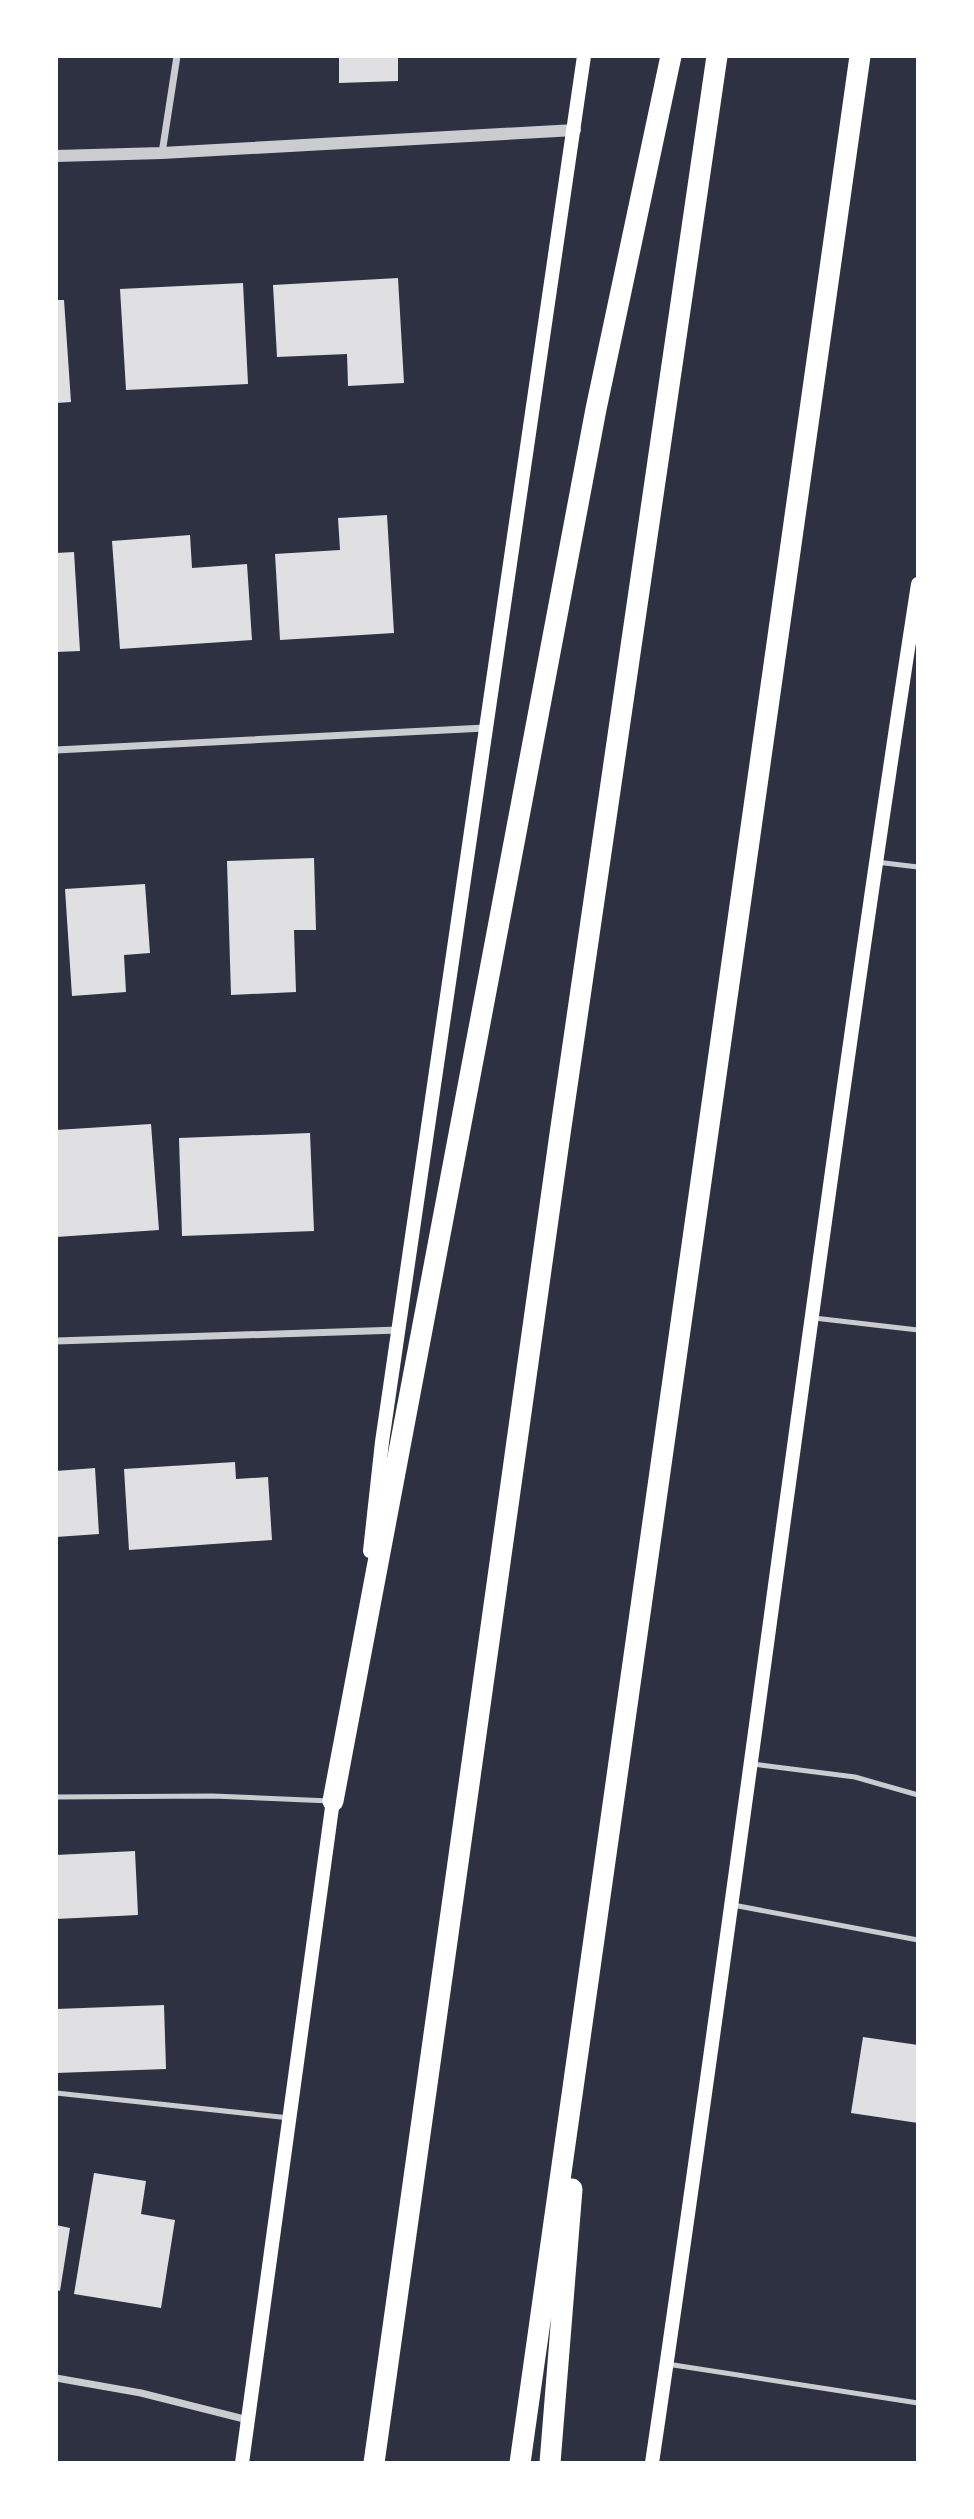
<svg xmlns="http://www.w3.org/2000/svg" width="974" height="2519" viewBox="0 0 974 2519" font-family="'Varela Round',sans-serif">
<rect width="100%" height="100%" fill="#2d3142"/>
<path fill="#e0e0e3" d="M339 56H398V81L339 83Z
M398 278 404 383 348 386 347 354 277 357 273 285Z
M243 283 248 384 126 390 120 289Z
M56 300H64L71 402 56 403Z
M387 515 394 633 280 640 275 554 340 550 338 518Z
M190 535 192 568 247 564 252 640 120 649 112 541Z
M74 552 80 651 56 652V553Z
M314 858 316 930H294L296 992 231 995 227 861Z
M145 884 150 953 124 955 126 992 72 996 65 889Z
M151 1124 159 1230 56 1237V1130Z
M310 1133 314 1231 182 1236 179 1138Z
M235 1462 236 1479 268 1477 272 1540 129 1550 124 1469Z
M95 1468 99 1534 56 1537V1471Z
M135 1851 138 1915 56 1919V1855Z
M164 2005 166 2069 56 2073V2009Z
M863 2037 918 2045V2123L851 2113Z
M94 2173 146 2181 141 2214 175 2220 161 2308 74 2294Z
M56 2225 70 2228 60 2291 56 2290Z"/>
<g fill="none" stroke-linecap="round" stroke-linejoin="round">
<path stroke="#caccd0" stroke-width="5" d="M876 862 918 867
M814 1318 918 1330
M753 1764 855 1777 918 1795
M56 1797 213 1796 330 1801
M733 1905 918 1940
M56 2093 290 2118
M667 2364 918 2403"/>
<path stroke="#caccd0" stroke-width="7" d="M162 153 177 56
M56 750 485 728
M56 1341 399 1330
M56 2378 141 2393 248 2420"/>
<path stroke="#caccd0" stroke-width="12" d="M56 156 162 153 575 130"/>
<path stroke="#fff" stroke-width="14" d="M370 1551 382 1442 584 56
M242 2463 334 1793
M652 2463C745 1837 821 1209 918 584"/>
<path stroke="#fff" stroke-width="21" d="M333 1801 596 409 671 56
M374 2463 560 1134 717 56
M520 2463 860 56
M550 2463 572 2189"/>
</g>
<rect width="974" height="2519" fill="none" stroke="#ffffff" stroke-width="116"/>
</svg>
